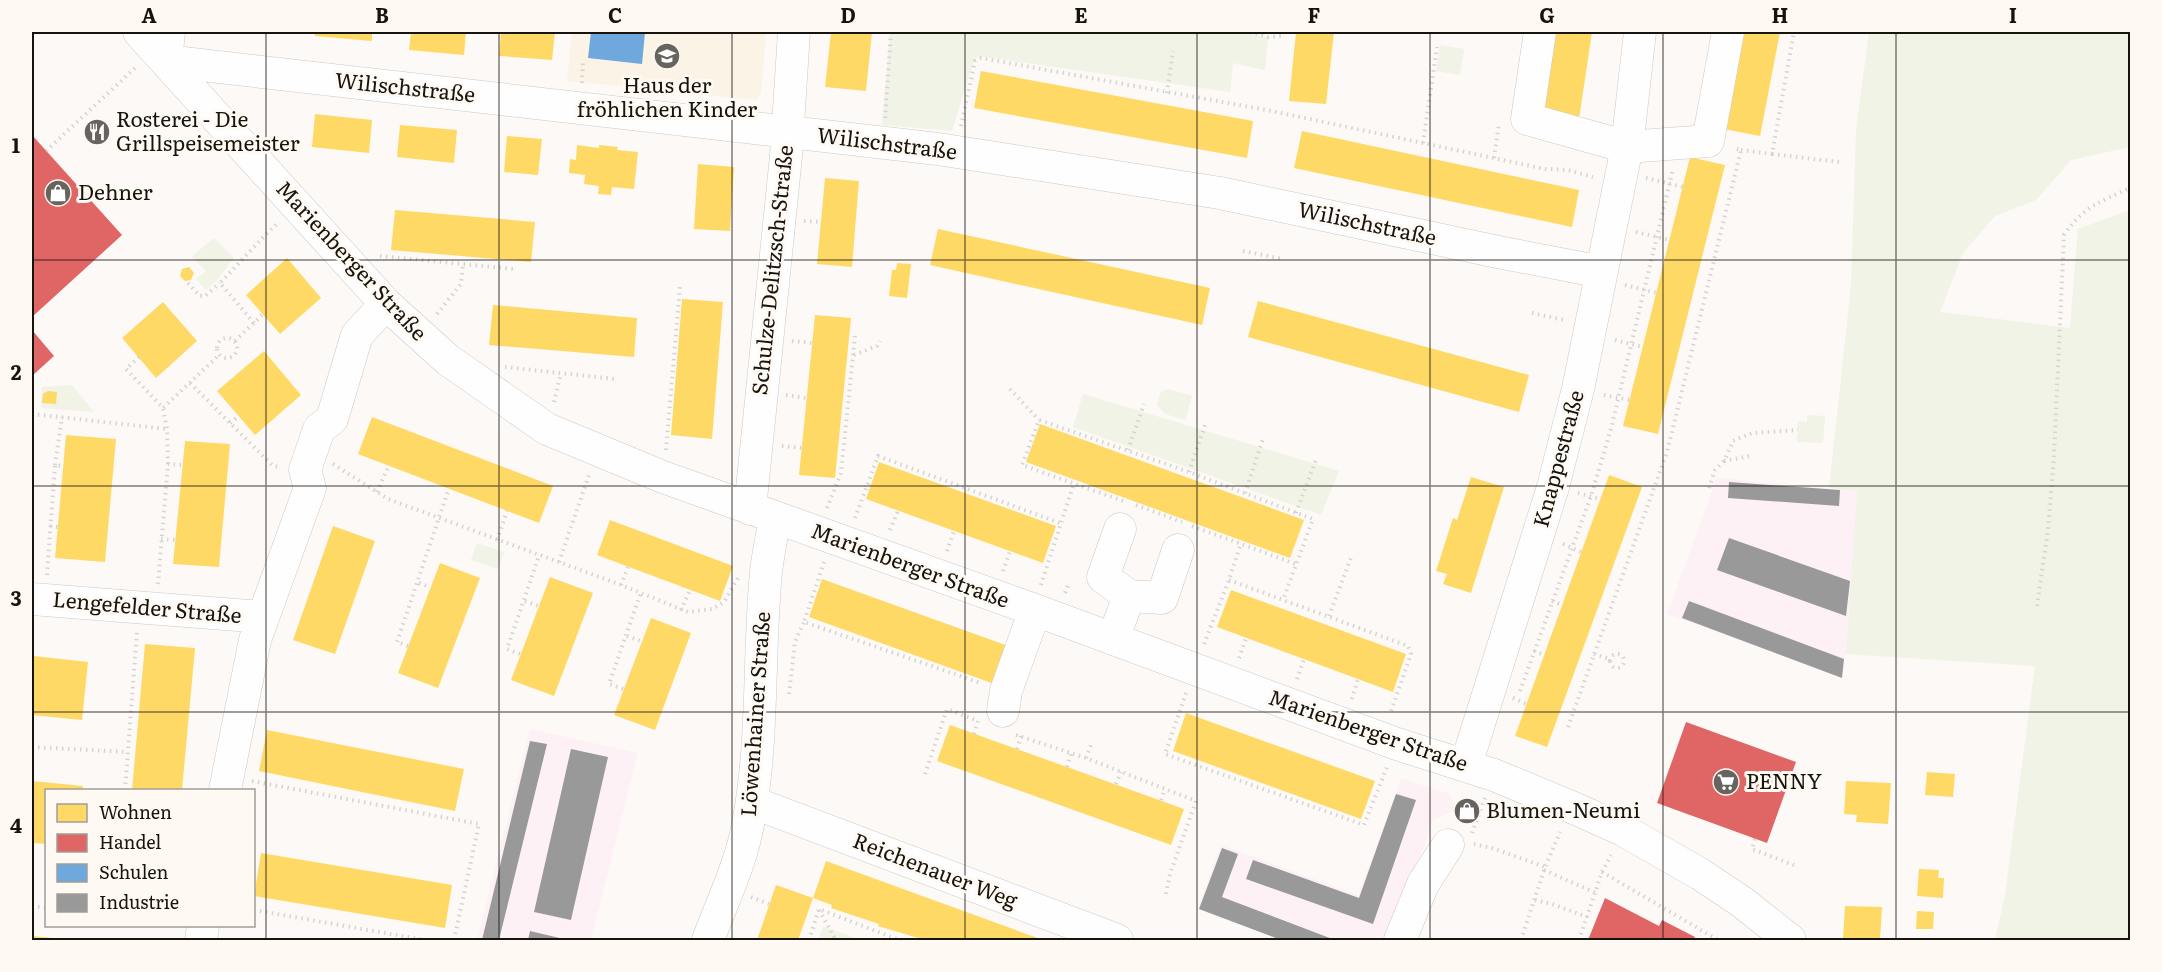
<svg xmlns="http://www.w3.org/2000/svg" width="2162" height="972" viewBox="0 0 2162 972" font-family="Literata,serif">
<rect width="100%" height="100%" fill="#fcf9f6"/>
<path fill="#fdf1f5" d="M1717 478 1857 491 1846 654 1842 678 1667 614Z
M530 729 638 753 591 940H477Z
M1401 778 1450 794 1455 810 1433 820 1392 940H1281L1198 909 1221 845 1358 895Z"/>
<path fill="#fcf3e7" d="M572 32H766L761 93 756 100 567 81Z"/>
<path fill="#f0f3e5" d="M890 32H1238L1268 37 1265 70 1233 63 1230 92 978 56 973 63 952 131 882 125Z
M1869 32H2130V147L2071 160 2036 200 1995 216 1963 253 1940 312 2070 328 2078 229 2130 210V940H1995L2005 895 2035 666 1846 654 1857 491 1829 488 1851 286 1856 130Z
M1440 45 1464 49 1460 75 1436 71Z
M214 238 234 258 217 280 206 290 196 279 206 271 192 256Z
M72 385 94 412 41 408 42 387Z
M1168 389 1192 396 1185 420 1165 414 1157 405 1161 392Z
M1083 394 1339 471 1321 515 1073 427Z
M1807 415 1825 416 1823 443 1797 442 1798 421 1807 422Z
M477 543 504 552 498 569 471 560Z
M823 927 863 940H818Z"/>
<path fill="#ffd966" d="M315 32H372V41L315 36Z
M411 32H466L464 55 409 50Z
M501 32H555L552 60 499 56Z
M831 32H872L866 91 825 87Z
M1296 32H1334L1326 104 1289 101Z
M1556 32H1592L1579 119 1544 114Z
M1743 32H1780L1760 136 1724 129Z
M981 71 1253 121 1247 158 974 108Z
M315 114 372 120 369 153 312 147Z
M400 125 457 130 454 163 397 157Z
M1302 131 1579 190 1572 227 1294 168Z
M507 136 542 139 538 175 504 172Z
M577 145 599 148V145L618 147 617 150 638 152 634 189 612 187 611 195 598 194 599 186 584 184 585 175 569 173 570 159 576 160Z
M1690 157 1725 165 1658 434 1623 426Z
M698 164 734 167 730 231 694 229Z
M825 178 859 181 852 267 817 264Z
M395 210 535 222 531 262 391 250Z
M938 229 1210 288 1202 325 930 265Z
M287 258 321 298 280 334 246 295Z
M897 263 911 264 907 298 889 296 892 270H896Z
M189 267 194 273 191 280 185 281 180 276 182 269Z
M682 299 723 302 712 439 671 435Z
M1258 301 1529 375 1519 412 1248 337Z
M163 302 197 341 156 378 122 338Z
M493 305 637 318 634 357 489 345Z
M815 315 851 318 835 478 799 475Z
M264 351 301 395 255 435 217 391Z
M48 391 57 392 56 404 42 403 43 394Z
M372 417 553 486 539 523 358 454Z
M1040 424 1304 520 1290 558 1026 462Z
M66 435 116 439 105 562 55 558Z
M185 441 230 444 219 567 173 564Z
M879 462 1056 526 1043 563 866 499Z
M1609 475 1642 487 1547 747 1515 736Z
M1471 477 1504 487 1471 593 1443 584 1447 574 1436 571 1453 518 1457 520Z
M610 520 733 566 720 601 597 555Z
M333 526 375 541 335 654 293 640Z
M440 563 480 578 438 688 398 673Z
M550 577 593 593 554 696 511 680Z
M822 579 1011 647 997 685 809 617Z
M1231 590 1406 654 1393 692 1217 627Z
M651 618 691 633 655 730 614 715Z
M145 644 195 648 182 790H132Z
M34 656 88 662 82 720 32 715Z
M1186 713 1375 781 1361 819 1173 751Z
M950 725 1184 809 1171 845 937 761Z
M267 730 464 769 455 811 259 771Z
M1927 772 1955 774 1953 797 1925 795Z
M32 781 83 786V790H46V844L32 843Z
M1846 781 1891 783 1888 824 1856 822 1857 815 1844 814Z
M261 853 452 885 445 928 254 896Z
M826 861 991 921 1043 940H925L878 926 879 924 831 908 832 905 813 898Z
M1919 869 1939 870 1938 878H1944L1943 898 1917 896Z
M776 885 813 898 798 940H757Z
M1845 906 1882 907 1880 940 1843 939Z
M1917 911 1934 912 1933 929H1916Z
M32 936 63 939V940H32Z"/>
<path fill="#e06666" d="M32 135 122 235 32 317Z
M32 330 54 356 32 376Z
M1686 722 1796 762 1767 843 1657 803Z
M1461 805 1475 811 1473 817 1458 812Z
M1605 898 1659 926 1662 920 1695 937 1693 940H1588Z"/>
<path fill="#6fa8dc" d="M591 32H645L642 64 588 58Z"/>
<path fill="#999" d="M1729 482 1840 490 1839 506 1728 498Z
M1729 538 1850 581 1846 616 1717 570Z
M1689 601 1844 659 1842 678 1682 618Z
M530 741 547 744 499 940H482Z
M571 749 608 757 571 920 534 912Z
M1396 794 1416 800 1373 924 1246 879 1253 860 1359 898Z
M1222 848 1238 854 1222 897 1335 940H1281L1199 909Z
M530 931 568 940H528Z"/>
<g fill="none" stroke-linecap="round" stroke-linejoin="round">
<defs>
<path id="minor" d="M139 32 386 304 448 360 547 429 663 477 1035 610 1397 744 1494 775 1576 809 1623 830 1700 874 1742 902 1790 940
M169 32 166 61 938 149 1220 193 1498 252 1602 272
M1540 32 1527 119 1627 147 1708 141 1728 32
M750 509 786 156 794 32
M1120 529 1103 577 1129 596
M32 599 263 617
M1113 639 1129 596 1162 598 1178 550
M1003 711 1006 691 1035 610
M1466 765 1553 487 1578 389 1627 147 1640 32
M225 790 255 640 310 488 305 470 319 429 332 419 357 335 386 304
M752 802 1117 940
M201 940 203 926
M708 940C722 902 741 864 748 824 764 741 758 656 766 572 768 554 772 536 775 518
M1400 940 1423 884 1448 845"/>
</defs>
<use href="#minor" stroke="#cdc9c4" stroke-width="33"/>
<path stroke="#d5d4d2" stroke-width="4" stroke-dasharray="1.5 4.5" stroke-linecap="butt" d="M1250 32 1268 37 1282 36
M582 83 583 61
M1167 93 1173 51
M885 118 891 32
M961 126 975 61 981 58 1272 111 1545 169 1568 170 1593 177
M1423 143 1437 47
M1741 150 1772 154 1794 32
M46 151 135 68
M1772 154 1839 162
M1494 158 1499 123
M1646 178 1683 187
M804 221 821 222
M1636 232 1670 240
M1243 251 1283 259
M380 256 514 269
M188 283 200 296H205L220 283
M1625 285 1657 293
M1532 313 1564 320
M437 314 461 284 463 265
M254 323 220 283C240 263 258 241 279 222
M217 348a10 10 0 1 1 20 0a10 10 0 1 1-20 0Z
M1615 340 1643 347
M235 341 262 315
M792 341 812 343
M854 355 877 346 880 341
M139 357 126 369 163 408 219 355
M505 367 615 379
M190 383 273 466 280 467
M1010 389 1039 420
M786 395 806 398
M1604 395 1630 400
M554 402 561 373
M163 409 167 429 168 464
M32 414 167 429
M230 423 239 416
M782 446 802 448
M666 450 680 287
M1128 450 1144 404
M1724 461 1750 456
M333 464 388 499 621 585 688 612 712 609 724 602 738 578
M55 465 62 417
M1189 472 1206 422
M1709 488 1715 470 1724 461 1733 441 1752 433 1798 430
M377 492 389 465
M1245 493 1263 439
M1578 493 1600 499
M1123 501 1022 465 1039 420 1189 472 1313 519 1283 600
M1136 505 1182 522
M827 508 841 473 855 335
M1296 513 1317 457
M855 518 878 456 1060 523
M50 526 58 527
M1192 526 1296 564
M890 530 898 511
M161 539 175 540
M497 540 507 511
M1563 544 1581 552
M947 551 954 531
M559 562 589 475
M824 562 804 622 981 683
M1003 571 1010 551
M47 575 55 465 63 466
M1229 580 1408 646 1411 654 1390 714
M419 583 430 587
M158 584 168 464 182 465
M621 585 628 567
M1041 585 1074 483
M1065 593 1069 583
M525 601 539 606
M1552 601 1562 605
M2037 606 2048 530 2054 456 2064 235C2084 206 2100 202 2130 188
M681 610 690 590
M1329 616 1352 555
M627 636 641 641
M1204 644 1229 580 1241 543
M408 646 397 642 449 488
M1534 651 1544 655
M1610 661a7 7 0 1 1 14 0a7 7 0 1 1-14 0Z
M520 654 507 649 539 556
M1594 654 1610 659
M1239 658 1246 638
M1297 679 1304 659
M623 689 609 684 641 592
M1520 691 1591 496 1611 429 1673 169
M1186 693 1165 754 1364 825 1387 767
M789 694 795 642 804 622
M1513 698 1526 704
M1352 699 1358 679
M1568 727 1667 452 1741 150 1733 148
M974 734 978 721
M1016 735 1086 758 1196 801 1170 874 1165 898
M32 747 127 752
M1017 749 1021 736
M1086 758 1091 745
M1067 767 1071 753
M925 774 947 709 978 721
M252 781 479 824 454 940
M1116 784 1121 772
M125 790 137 632
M1161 800 1165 789
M1472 833 1485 798
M1755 839 1752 849 1796 866
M1474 844 1495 849 1545 867
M1544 870 1596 893
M1602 872 1718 940
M751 897 769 904
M1535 900 1552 904 1587 917
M32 906 46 908
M254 910 425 940
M819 910 836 940
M809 940 819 909 899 940
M1521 940 1544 870 1560 832
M1579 940 1602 872 1611 855"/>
<use href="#minor" stroke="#fffefe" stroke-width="32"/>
</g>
<path fill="none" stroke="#17130d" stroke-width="1.5" stroke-opacity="0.55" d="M266 32V940M499 32V940M732 32V940M965 32V940M1197 32V940M1430 32V940M1663 32V940M1896 32V940M32 260H2130M32 486H2130M32 712H2130"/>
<defs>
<symbol id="school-disc" viewBox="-11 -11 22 22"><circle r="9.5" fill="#67645f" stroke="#fff9f3"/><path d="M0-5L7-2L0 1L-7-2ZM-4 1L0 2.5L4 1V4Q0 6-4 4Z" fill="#fff"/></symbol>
<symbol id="restaurant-disc" viewBox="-11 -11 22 22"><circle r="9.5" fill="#67645f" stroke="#fff9f3"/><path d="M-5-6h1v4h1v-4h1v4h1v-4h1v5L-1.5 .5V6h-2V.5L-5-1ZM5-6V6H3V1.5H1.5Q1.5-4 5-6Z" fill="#fff"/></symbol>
<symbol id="shop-disc" viewBox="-11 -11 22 22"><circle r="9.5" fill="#67645f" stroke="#fff9f3"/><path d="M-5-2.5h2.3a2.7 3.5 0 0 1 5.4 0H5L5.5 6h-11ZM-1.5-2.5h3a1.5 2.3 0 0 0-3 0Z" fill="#fff"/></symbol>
<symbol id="supermarket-disc" viewBox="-11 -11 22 22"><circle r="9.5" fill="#67645f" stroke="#fff9f3"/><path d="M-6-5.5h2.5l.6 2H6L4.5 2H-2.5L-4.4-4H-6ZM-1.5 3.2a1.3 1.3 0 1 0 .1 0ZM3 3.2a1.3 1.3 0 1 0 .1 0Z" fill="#fff"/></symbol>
</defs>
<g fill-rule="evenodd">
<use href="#school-disc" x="652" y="41" width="30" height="30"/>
<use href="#restaurant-disc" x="82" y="117" width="30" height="30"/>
<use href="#shop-disc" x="43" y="178" width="30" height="30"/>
<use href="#supermarket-disc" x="1711" y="767" width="30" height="30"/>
<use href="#shop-disc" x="1452" y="796" width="30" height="30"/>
</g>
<g text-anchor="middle" stroke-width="6" stroke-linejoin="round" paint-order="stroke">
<g font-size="21" fill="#17130d" stroke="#fff9f3" text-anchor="start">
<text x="667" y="93" text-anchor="middle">Haus der<tspan x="667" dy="24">fröhlichen Kinder</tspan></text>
<text x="116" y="127">Rosterei - Die<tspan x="116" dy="24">Grillspeisemeister</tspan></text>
<text x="78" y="200">Dehner</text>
<text x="1746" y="789">PENNY</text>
<text x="1486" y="818">Blumen-Neumi</text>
</g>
<g font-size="21" fill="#17130d" stroke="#fff9f3">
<text transform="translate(405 88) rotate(6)" y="7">Wilischstraße</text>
<text transform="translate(887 144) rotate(7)" y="7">Wilischstraße</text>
<text transform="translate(1367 224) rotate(12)" y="7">Wilischstraße</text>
<text transform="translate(351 261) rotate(47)" y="7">Marienberger Straße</text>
<text transform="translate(773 270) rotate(-84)" y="7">Schulze-Delitzsch-Straße</text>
<text transform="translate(1559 459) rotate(-75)" y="7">Knappestraße</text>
<text transform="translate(910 566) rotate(20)" y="7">Marienberger Straße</text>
<text transform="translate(147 608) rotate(5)" y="7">Lengefelder Straße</text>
<text transform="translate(756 714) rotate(-86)" y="7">Löwenhainer Straße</text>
<text transform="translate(1368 731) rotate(19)" y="7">Marienberger Straße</text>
<text transform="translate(935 871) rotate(21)" y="7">Reichenauer Weg</text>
</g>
</g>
<rect width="2162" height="972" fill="none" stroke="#fff9f3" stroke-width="66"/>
<rect x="45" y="789" width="210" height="138" fill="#fff9f3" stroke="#a29d97" stroke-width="1.5"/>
<rect x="57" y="804" width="30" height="18" fill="#ffd966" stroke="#a29d97" stroke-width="1.5"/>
<text x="99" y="819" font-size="18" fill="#17130d">Wohnen</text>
<rect x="57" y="834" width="30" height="18" fill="#e06666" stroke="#a29d97" stroke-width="1.5"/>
<text x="99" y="849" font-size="18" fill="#17130d">Handel</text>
<rect x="57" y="864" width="30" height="18" fill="#6fa8dc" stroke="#a29d97" stroke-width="1.5"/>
<text x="99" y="879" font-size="18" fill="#17130d">Schulen</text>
<rect x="57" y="894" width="30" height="18" fill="#999999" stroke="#a29d97" stroke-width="1.5"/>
<text x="99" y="909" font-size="18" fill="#17130d">Industrie</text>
<rect x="33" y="33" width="2096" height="906" fill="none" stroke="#17130d" stroke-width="2"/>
<g font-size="20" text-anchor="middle" font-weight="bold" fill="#17130d">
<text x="149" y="23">A</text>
<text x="382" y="23">B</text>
<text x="615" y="23">C</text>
<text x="848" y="23">D</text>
<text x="1081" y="23">E</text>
<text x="1314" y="23">F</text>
<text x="1547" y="23">G</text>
<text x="1780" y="23">H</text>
<text x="2013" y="23">I</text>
<text x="16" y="153">1</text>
<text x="16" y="380">2</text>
<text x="16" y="606">3</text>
<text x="16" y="833">4</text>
</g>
</svg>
